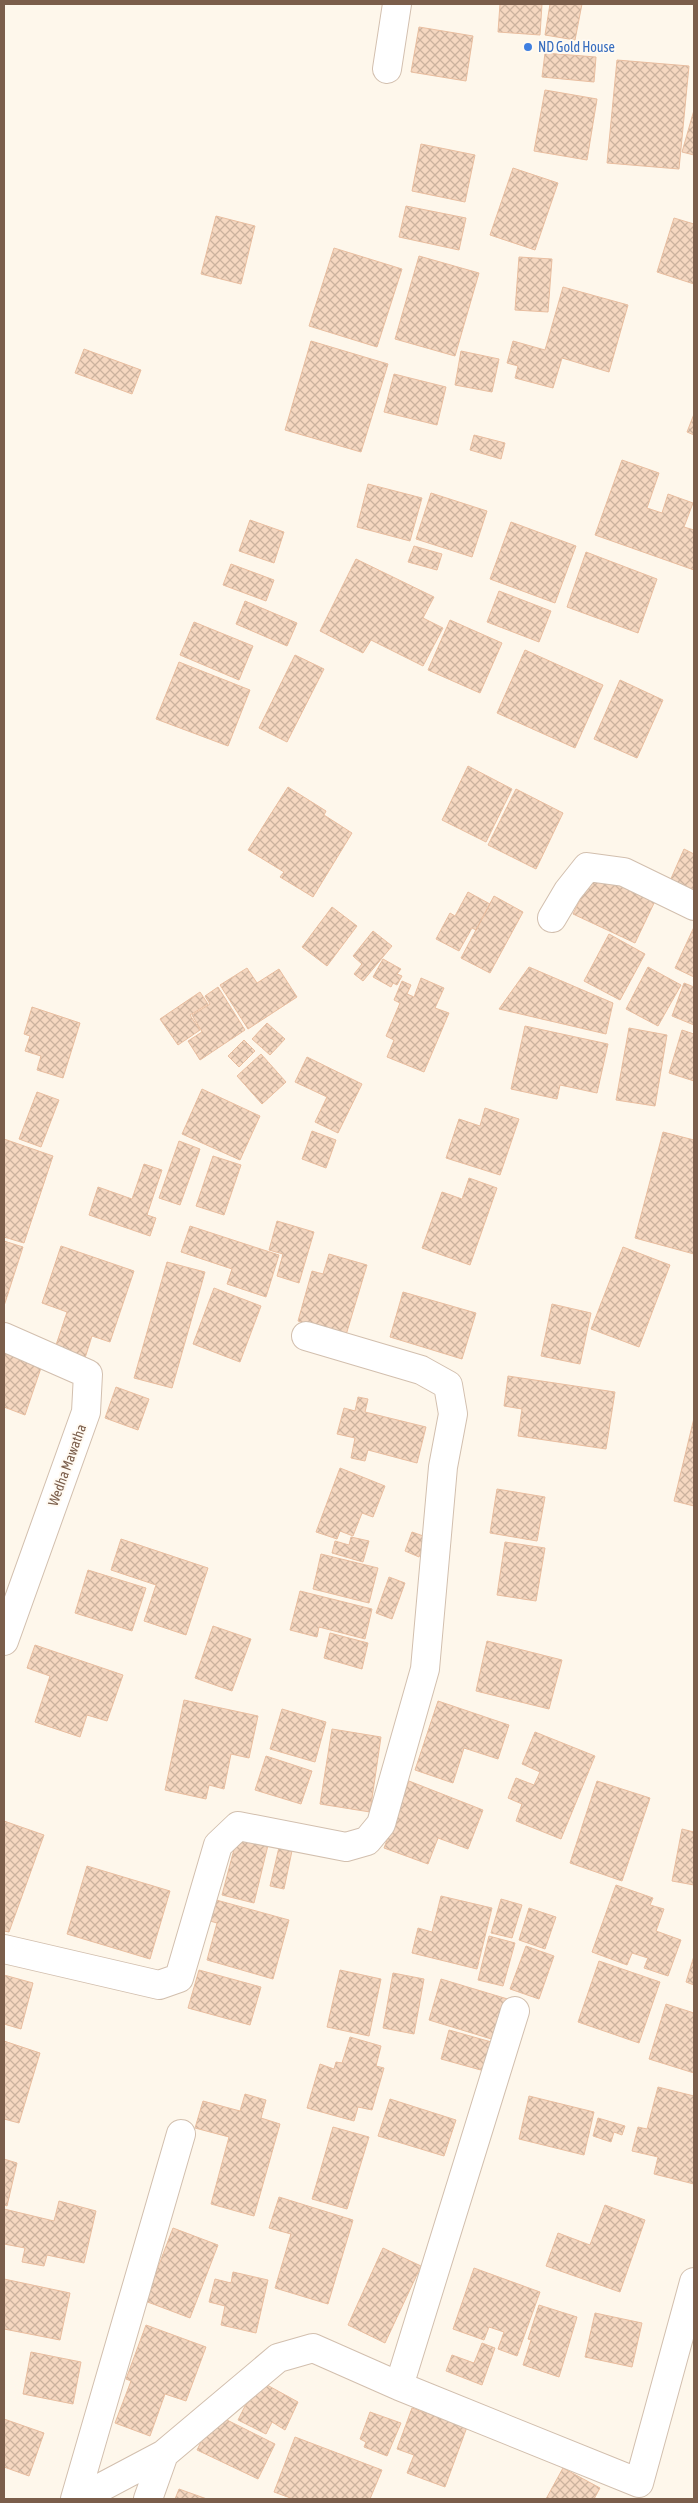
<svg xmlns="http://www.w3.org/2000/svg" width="698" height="2503" viewBox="0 0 698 2503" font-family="'Asap Condensed',sans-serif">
<defs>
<pattern id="building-cross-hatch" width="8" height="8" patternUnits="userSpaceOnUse" patternTransform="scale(1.25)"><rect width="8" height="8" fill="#f5d7c0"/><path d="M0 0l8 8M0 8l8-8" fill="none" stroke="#cbb29e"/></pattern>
</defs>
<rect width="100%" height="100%" fill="#fef7eb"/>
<path fill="url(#building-cross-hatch)" stroke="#e9bea0" d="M500 4H542L540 35 498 32Z
M550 4H582L575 40 545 35Z
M419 27 473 36 466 81 411 72Z
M545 53 596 57 594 82 542 77Z
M617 60 689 66 679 169 607 163Z
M545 90 597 99 587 160 534 151Z
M694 110V155L682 152Z
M421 144 475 155 465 202 412 191Z
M513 168 558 183 535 250 490 235Z
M406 206 466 218 459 250 399 237Z
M216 216 255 226 241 284 201 274Z
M674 218 694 224V284L657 272Z
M334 248 402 269 377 347 309 326Z
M419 256 479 273 455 356 395 339Z
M519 257 552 259 548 312 515 310Z
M563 287 628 305 609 372 562 358 553 388 515 378 518 366 507 363 513 341 545 350Z
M311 341 388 364 361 452 285 430Z
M84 349 141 370 132 394 75 373Z
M461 351 499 359 492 392 455 385Z
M394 374 446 387 437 425 384 412Z
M694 414V435L687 432Z
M474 435 505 443 501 459 470 450Z
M622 460 659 473 647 508 662 513 668 494 693 503 684 527 694 530V570L595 535Z
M368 484 422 498 410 541 357 527Z
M431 493 487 511 472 557 416 539Z
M250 520 284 532 274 563 239 551Z
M511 522 576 546 555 603 490 579Z
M414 546 442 554 437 570 408 562Z
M586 552 657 579 638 633 567 607Z
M356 559 434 597 423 618 443 628 423 666 371 640 363 653 320 631Z
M231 564 274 580 266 601 223 585Z
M499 591 551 611 539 642 487 622Z
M245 601 297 623 287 646 236 624Z
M450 620 502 643 480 693 428 670Z
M194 622 253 646 239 680 180 655Z
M525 650 603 685 575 748 497 713Z
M295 655 324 669 287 742 259 728Z
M179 662 250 690 228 746 156 719Z
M620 680 663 700 637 758 594 739Z
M468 766 512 789 486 842 442 820Z
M288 787 326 811 324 815 352 833 313 897 280 877 284 872 248 850Z
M516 789 563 813 536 869 488 845Z
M684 849 694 854V902L666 890Z
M595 870 656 899 635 943 573 914Z
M468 892 490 904 476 930 472 928 459 951 436 939 450 913 455 916Z
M494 896 523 912 490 973 461 958Z
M332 907 357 926 327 966 302 947Z
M694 927V977L675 968Z
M373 931 392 946 363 981 354 974 362 964 353 956Z
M609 934 645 954 620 1000 584 981Z
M383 959 401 969 397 974 402 976 397 985 393 983 391 987 373 977Z
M529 967 613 1003 606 1034 499 1009Z
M648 967 681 985 658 1026 626 1009Z
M247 968 257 983 279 969 297 997 248 1029 220 985Z
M421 978 444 988 435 1008 449 1013 424 1072 387 1057 394 1040 386 1036 400 1003 394 1000 402 981 411 985 407 994 414 997Z
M684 983 694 987V1025L672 1016Z
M218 987 245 1030 200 1060 188 1041 202 1032 192 1015 210 1004 205 996Z
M200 992 208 1004 190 1015 200 1030 178 1045 160 1019Z
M32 1007 80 1023 63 1078 37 1070 41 1056 25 1051 30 1036 24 1034Z
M267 1023 285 1039 270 1055 252 1039Z
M525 1026 608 1044 597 1093 560 1085 557 1099 511 1089Z
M629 1028 667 1035 655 1106 616 1100Z
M682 1030 694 1034V1081L669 1073Z
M244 1040 255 1051 239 1067 228 1056Z
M261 1054 286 1082 262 1104 237 1076Z
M307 1057 362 1084 338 1133 315 1122 327 1097 295 1082Z
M202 1089 260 1116 240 1160 182 1134Z
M37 1092 59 1100 41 1147 19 1139Z
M485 1108 519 1119 500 1175 446 1158 459 1119 480 1126Z
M312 1131 336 1140 326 1168 302 1159Z
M663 1132 694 1140V1254L635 1238Z
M4 1139 53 1156 24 1243 4 1237Z
M179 1141 200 1149 180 1205 159 1198Z
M213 1156 241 1165 224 1215 196 1206Z
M144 1164 162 1170 147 1215 156 1218 150 1236 89 1215 98 1187 132 1199Z
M469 1178 497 1188 470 1265 422 1248 442 1192 462 1199Z
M277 1221 314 1232 299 1283 277 1276 283 1254 269 1250Z
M190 1226 279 1255 266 1297 227 1284 232 1269 181 1252Z
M4 1241 23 1247 4 1306Z
M61 1246 134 1271 110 1342 92 1336 85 1358 55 1348 67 1312 42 1303Z
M623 1247 670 1265 639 1347 591 1329Z
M329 1254 367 1265 346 1335 298 1321 312 1271 323 1274Z
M167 1262 205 1272 172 1388 134 1378Z
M214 1288 261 1306 240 1362 193 1344Z
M403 1292 476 1313 462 1359 390 1337Z
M552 1304 591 1313 580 1364 541 1356Z
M4 1352 42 1365 25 1415 4 1407Z
M508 1376 615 1392 606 1449 518 1436 522 1409 504 1406Z
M116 1387 149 1399 138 1430 105 1418Z
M358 1397 368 1399 365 1412 426 1427 417 1463 368 1450 365 1461 351 1458 355 1438 337 1434 344 1408 355 1411Z
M694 1418V1506L674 1501Z
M340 1468 385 1486 373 1517 362 1513 353 1536 340 1531 337 1539 316 1532Z
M497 1489 545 1497 537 1541 490 1533Z
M412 1532 426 1537 419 1557 405 1551Z
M351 1537 369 1541 363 1562 332 1553 335 1541 349 1545Z
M121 1539 208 1568 186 1635 144 1621 156 1585 111 1570Z
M505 1542 545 1548 536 1601 497 1595Z
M321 1554 378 1568 369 1603 313 1589Z
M88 1570 146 1588 132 1631 75 1613Z
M389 1577 405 1583 392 1619 376 1613Z
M300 1591 372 1609 365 1639 319 1627 317 1637 290 1630Z
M213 1626 251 1639 232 1691 195 1678Z
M330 1633 368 1643 362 1669 324 1658Z
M487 1641 562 1660 549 1709 476 1691Z
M35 1645 123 1675 107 1721 87 1715 80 1737 35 1722 50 1676 27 1668Z
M184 1700 258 1716 249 1758 231 1754 224 1789 209 1785 206 1799 165 1790Z
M438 1701 509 1725 498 1759 464 1748 453 1783 415 1770Z
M282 1709 326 1722 315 1762 270 1749Z
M332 1729 381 1737 370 1812 320 1804Z
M535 1732 595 1756 561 1839 516 1821 522 1804 508 1798 516 1778 534 1785 540 1772 522 1764Z
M266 1756 312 1771 301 1804 255 1790Z
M409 1781 483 1810 468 1849 438 1838 428 1864 384 1848Z
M597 1781 650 1798 622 1881 570 1863Z
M4 1821 44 1835 9 1932 4 1931Z
M682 1829 694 1832V1885L672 1881Z
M238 1834 269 1841 254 1903 222 1895Z
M280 1843 293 1846 284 1889 270 1886Z
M87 1866 170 1891 150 1959 67 1934Z
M616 1885 653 1898 650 1905 664 1909 656 1931 681 1940 668 1976 644 1968 648 1958 632 1953 627 1965 592 1952Z
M441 1896 492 1908 477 1969 412 1953 418 1928 432 1932Z
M209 1898 289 1920 273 1979 207 1960 217 1923 203 1919Z
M501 1899 522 1905 512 1938 491 1933Z
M529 1908 556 1917 545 1949 519 1940Z
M489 1936 515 1943 503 1986 478 1980Z
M526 1946 554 1956 539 1999 510 1989Z
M694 1956V1985L686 1982Z
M599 1961 660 1982 639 2043 578 2022Z
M199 1970 261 1987 250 2025 188 2008Z
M340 1970 381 1979 369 2036 327 2027Z
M393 1973 424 1979 414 2034 383 2028Z
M4 1975 33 1983 21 2029 4 2024Z
M441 1979 511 2000 498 2041 429 2020Z
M666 2004 694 2013V2073L649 2059Z
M449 2030 502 2045 488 2072 441 2059Z
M350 2037 381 2046 376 2066 384 2068 372 2110 358 2107 354 2121 307 2108 320 2064 334 2069 336 2062 342 2063Z
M4 2041 40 2053 19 2123 4 2119Z
M658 2087 694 2096V2184L654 2174 658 2157 632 2151 638 2127 647 2129Z
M245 2094 266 2100 261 2118 280 2124 254 2216 211 2204 229 2137 195 2128 203 2101 240 2111Z
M529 2096 594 2112 584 2155 519 2139Z
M390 2099 456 2120 444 2156 378 2136Z
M598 2118 625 2126 622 2135 614 2132 611 2142 593 2136Z
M333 2127 369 2137 347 2209 312 2199Z
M4 2159 17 2163 7 2206 4 2205Z
M279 2197 353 2220 328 2304 275 2288 291 2234 269 2228Z
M59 2201 96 2211 84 2263 47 2255 44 2266 22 2262 25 2248 4 2244V2209L54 2221Z
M605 2205 645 2220 620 2292 546 2266 558 2233 590 2245Z
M173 2228 218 2245 190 2318 145 2301Z
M383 2248 421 2266 385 2343 348 2325Z
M474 2268 540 2292 517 2356 498 2349 504 2332 489 2327 484 2340 453 2329Z
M233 2272 268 2280 256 2333 221 2325 225 2306 209 2302 215 2279 231 2283Z
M4 2279 70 2293 60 2340 4 2329Z
M539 2305 577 2317 559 2377 523 2365 531 2340 528 2339Z
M595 2313 642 2323 632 2367 585 2357Z
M146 2325 206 2347 186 2401 165 2394 150 2436 115 2423 131 2381 126 2379Z
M482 2343 495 2348 482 2385 446 2371 452 2355 474 2363Z
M31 2352 81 2362 73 2404 23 2394Z
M258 2380 298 2402 285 2430 272 2422 266 2434 238 2420Z
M412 2408 467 2427 445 2487 407 2473 414 2455 397 2449Z
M370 2412 401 2423 387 2456 364 2447 366 2442 360 2439Z
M215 2414 275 2444 258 2479 197 2450Z
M4 2419 44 2433 29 2476 4 2467Z
M295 2437 382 2470 370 2499H293L274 2492Z
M563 2468 600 2488 594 2499H546Z
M179 2489 207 2499H175Z"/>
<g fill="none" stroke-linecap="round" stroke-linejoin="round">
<defs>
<path id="minor" d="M387 69 397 4
M552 918 568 891 587 867 624 872 694 906
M4 1337 88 1374 86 1412 4 1641
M4 1949 159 1985 179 1978 218 1845 238 1826 346 1847 367 1841 381 1824 425 1669 443 1467 453 1414 448 1385 421 1370 306 1336
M399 2386 515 2011
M75 2499 181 2134
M79 2499 164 2454 278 2358 313 2348 399 2386 639 2483 694 2282
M148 2499 164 2454"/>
</defs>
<use href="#minor" stroke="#d2bfae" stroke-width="30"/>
<use href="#minor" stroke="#fff" stroke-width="28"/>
</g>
<circle fill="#3f7fe0" stroke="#fffaf2" stroke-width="2" cx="528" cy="47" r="5"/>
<g text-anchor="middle" stroke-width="4" stroke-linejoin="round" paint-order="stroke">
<g font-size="14" fill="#366cbe" stroke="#fffaf2" text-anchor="start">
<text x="538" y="52">ND Gold House</text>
</g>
<g font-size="14" fill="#7b5e4b" stroke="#fffaf2">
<text transform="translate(67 1465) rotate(-70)" y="5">Wedha Mawatha</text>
</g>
</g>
<rect width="698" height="2503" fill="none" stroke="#7b5e4b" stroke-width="10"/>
</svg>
